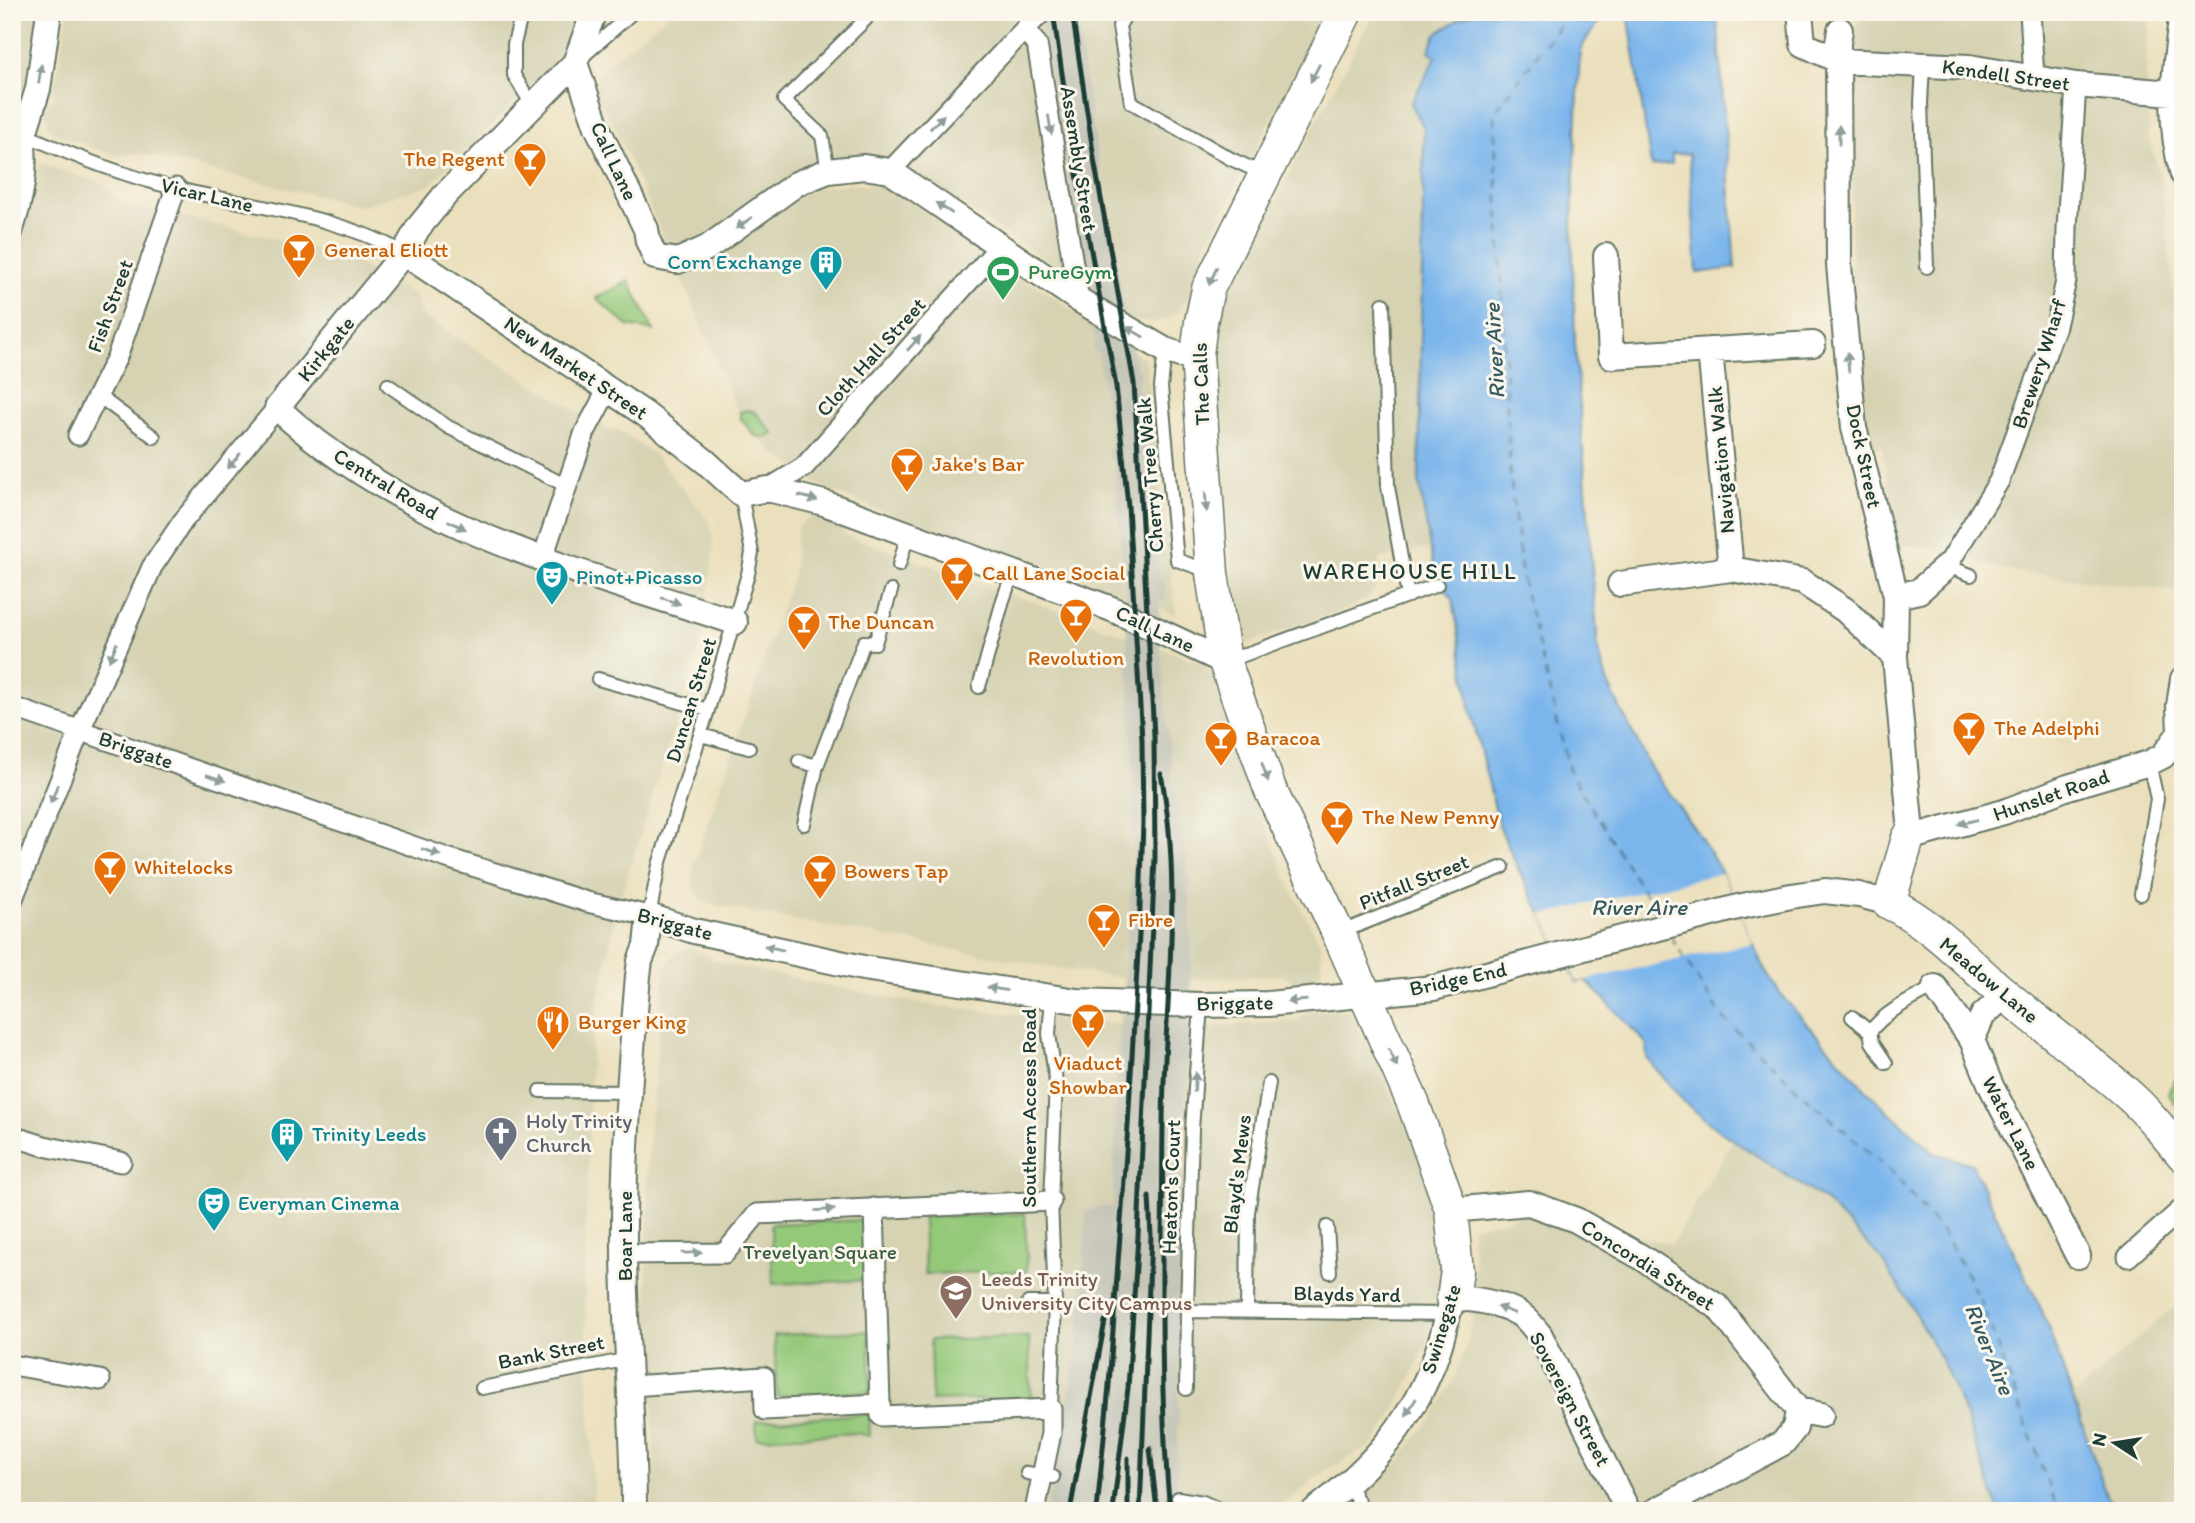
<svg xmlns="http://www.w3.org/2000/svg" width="2195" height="1523" viewBox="0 0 2195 1523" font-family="Itim,sans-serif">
<rect width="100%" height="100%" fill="#fbf7ec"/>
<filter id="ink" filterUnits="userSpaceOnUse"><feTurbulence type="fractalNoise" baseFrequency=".0143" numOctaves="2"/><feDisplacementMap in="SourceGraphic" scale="14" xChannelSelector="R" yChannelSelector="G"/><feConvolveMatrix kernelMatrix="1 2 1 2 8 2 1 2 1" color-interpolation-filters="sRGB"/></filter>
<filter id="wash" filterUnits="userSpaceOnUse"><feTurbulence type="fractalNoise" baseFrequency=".00686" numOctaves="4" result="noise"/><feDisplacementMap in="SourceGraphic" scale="28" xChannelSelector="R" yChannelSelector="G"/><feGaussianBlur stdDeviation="1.57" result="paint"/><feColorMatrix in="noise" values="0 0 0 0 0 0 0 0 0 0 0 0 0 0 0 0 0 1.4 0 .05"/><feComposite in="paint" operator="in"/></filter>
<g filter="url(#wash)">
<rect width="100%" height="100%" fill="#ebe0bd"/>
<path fill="#d6d2b2" d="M12 12H40L31 71 24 89 12 98Z
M68 12H580L569 49 430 185 366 204 357 205 138 153 116 156 54 133 48 125 45 108 53 97Z
M671 12H1039L1085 286 909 170 864 157 811 165 759 202 685 249 675 248 665 242 614 125 597 97 593 82 607 65Z
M1076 12H1328L1206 243 1191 293 1176 314 1163 321 1153 323 1128 320Z
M1374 12H1475L1461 18 1411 103 1424 128 1419 482 1430 548 1379 559 1381 574 1376 588 1368 598 1353 606 1243 645 1211 417 1209 379 1217 322 1228 292Z
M1859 12H2142L2141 21 2150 22 2146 64 2149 139 2161 178 2183 373V537L2176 591 2009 571 1916 545 1898 546 1882 447 1870 448 1859 376 1851 290 1852 80Z
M12 161 36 170 38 163H41L103 184 122 204 180 216 341 255 415 295 421 314 456 337 608 430H618L654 454 710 523 714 547 703 635 617 909 592 1032 584 1276 594 1511H12Z
M852 184 879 186 898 193 1145 359 1176 615 1078 577 872 508 819 485 772 451 741 419 680 275 691 261 789 200 820 187Z
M820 515 838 521 846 535 1205 664 1227 705 1248 780 1269 835 1292 891 1321 945V973L1315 981 1309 984H1298L1282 975 1193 979 1116 977 1062 969 718 906 703 900 694 890 691 879 695 862 793 575 797 529 806 519Z
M690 948 723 963 888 998 939 1006 1080 1022 1204 1026 1297 1021 1308 1010H1351L1415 1141 1434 1198 1442 1253 1439 1290 1427 1344 1391 1418 1371 1446 1326 1470 1274 1511H651L652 1483 655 1479 647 1282 648 1146 665 969 670 959 678 951Z
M1733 1139 1824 1200 1879 1256 1907 1299 1942 1361 1962 1406 1999 1511H1340L1396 1464 1433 1416 1452 1383 1465 1350 1472 1320 1475 1273 1471 1227 1503 1221 1526 1212 1672 1244Z
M2183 1299V1511H2119L2108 1498 2072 1397Z"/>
<path fill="#c5c5b8" d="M1039 12H1078L1080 22H1077L1101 170 1136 369H1140L1141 380 1137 381 1151 460 1159 579H1164L1166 600 1159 602 1161 654 1172 776 1189 882 1192 961 1184 1126 1177 1484 1179 1511H1047L1073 1373 1081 1317 1086 1211 1100 1207H1113L1116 1084 1132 874 1134 785 1125 593 1114 460 1109 459 1108 448 1112 447 1098 352H1094L1092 344 1096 343Z"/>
<path fill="#95c97a" stroke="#5a8357" stroke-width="2" d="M629 281 654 331 628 326 596 298Z
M747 410 755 412 774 434 765 437 755 436 741 419 740 412Z
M2183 1064V1115L2168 1093Z
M1025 1214 1027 1271 925 1274 923 1217Z
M866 1220 868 1280 773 1284 771 1224Z
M869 1331 871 1392 777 1396 774 1335Z
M1029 1337 1031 1398 932 1401 930 1340Z
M869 1414 870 1436 857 1433 757 1438 756 1421Z"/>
<path fill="#7ab5ec" stroke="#4c7990" stroke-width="2" d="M1475 12H1607L1588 37 1580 50 1572 224 1575 343 1598 649 1608 684 1650 767 1699 835 1722 873 1764 969 1779 993 1871 1095 1934 1153 1972 1164 2043 1313 2108 1498 2119 1511H1999L1962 1406 1942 1361 1907 1299 1879 1256 1824 1200 1718 1130 1684 1102 1647 1058 1646 1043 1586 980 1577 982 1521 875 1499 825 1471 713 1453 599 1436 577 1430 548 1419 482 1424 128 1411 103 1436 57 1429 51 1436 34 1461 18Z
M1628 12H1675V18L1717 14 1735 268 1697 273 1689 154H1672V164L1651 166Z"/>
<path fill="#ebe0bd" d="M1722 873 1753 943 1577 982 1542 915Z"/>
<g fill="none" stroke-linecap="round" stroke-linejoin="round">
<path stroke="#365b62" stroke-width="2" stroke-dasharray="9 7" stroke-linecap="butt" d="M1569 12 1494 113 1510 473 1522 578 1570 773 1659 917
M1671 937 1720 1015 1808 1099 1892 1172 1947 1238 1982 1304 2058 1511"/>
</g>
</g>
<g filter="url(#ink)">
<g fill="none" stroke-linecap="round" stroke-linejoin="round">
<defs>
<path id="service" d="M522 12 514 44V75L532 105
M1127 12 1119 26 1131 102 1231 159 1264 174
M581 58 633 12
M1923 65 1921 103 1927 267
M24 134C73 156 121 175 174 188 251 207 334 214 404 253
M828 171 822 136 784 100 866 19 860 12
M1383 304 1388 487 1408 596
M1165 350 1161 387 1177 560 1211 572
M388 385 448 427 567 486
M97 395 154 437
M899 565 908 534
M1947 566 1971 575
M1227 661 1437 585
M598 679 708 710
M979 687 1003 600 1013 572
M701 735 749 748
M799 761 817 766
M804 824 817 766 864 642 875 643 891 591
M2141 894 2157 799 2149 763
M649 916 659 865 708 710 748 574 752 553 741 494
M1339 933 1503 867
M1201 1005 1192 1129 1187 1311 1448 1314
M1852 1017 1870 1032
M1886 1063 1872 1042 1870 1032C1885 1011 1913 999 1935 987
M540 1091 629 1092
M1327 1227 1330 1272
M1028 1303H1055
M1247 1312 1248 1212 1269 1083
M482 1388 629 1359
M1186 1389 1187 1311
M1051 1409 1055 1303 1051 1201 1056 1082 1049 1034 1052 998
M1027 1473 1053 1477
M1349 1484 1363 1511
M1178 1498 1203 1502 1223 1511"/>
<path id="pedestrian" d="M2030 12 2034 78
M1024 30 1040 14
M890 171 1024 30 1037 44 1079 300
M12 234C23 201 30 168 24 134
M78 435 117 357 176 188
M768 489 804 467 1000 246
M542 560 585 432 608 389
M1947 566 1999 481 2056 326 2066 281 2067 228 2076 85
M12 707 447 858 587 902 649 916
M12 901 80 730 152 567 183 521 277 408
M12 1136 44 1146 121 1162
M874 1208 880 1404
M624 1254 725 1253 757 1214 1051 1201
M2128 1257 2183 1208
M12 1365 100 1380
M631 1386 764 1377 765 1410 880 1404 881 1416 1051 1409V1433L1035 1511"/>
<path id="minor" d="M594 12 575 63 446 194 418 228 404 253 277 408C407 528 572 569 735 622
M1800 12 1803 44 1839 61 1969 67 2076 85 2172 93
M2182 12C2175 67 2166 120 2183 174
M1840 30 1838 43 1839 265 1854 428 1896 596 1895 657 1910 822 1908 838 2004 812 2068 787 2149 763 2163 756 2180 733 2179 706 2183 679
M575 63 597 127 646 229 648 241 655 257 678 261 707 248 796 184 828 171 864 167 890 171 1079 300 1165 350 1180 355H1197
M12 128 24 134 38 89 49 12
M404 253 645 414 706 462 741 494 768 489 824 503 1112 609 1225 662
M1606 256 1611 356 1813 344
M1710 350 1731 569 1803 582 1845 610 1895 657
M1620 584 1731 569
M1896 596 1919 591 1947 566
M649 916 694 931 863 968 1077 1001 1201 1005 1268 1004 1434 988 1738 907 1791 896 1825 891 1859 895 1889 903
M1935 987 1972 1040 1991 1086 2078 1256
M1972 1040 1983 1015 2006 995
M1451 1210 1529 1203 1576 1220 1641 1257 1718 1307 1798 1410 1795 1428 1783 1443 1655 1511
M1798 1410 1821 1415
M634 1511C634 1425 625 1340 624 1254 623 1161 630 1069 638 976L640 961 646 946 649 916
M1314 1511C1371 1468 1415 1420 1438 1350 1444 1333 1447 1315 1453 1298 1475 1299 1507 1303 1525 1318 1531 1323 1535 1330 1540 1335L1628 1511"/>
<path id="tertiary" d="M1346 12 1208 289 1201 322 1197 355 1212 573 1225 662 1270 789 1338 933 1413 1103 1451 1210 1457 1271 1453 1298
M1908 838 1889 903C1934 924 1969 965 2007 996 2048 1031 2093 1062 2132 1098 2151 1115 2166 1136 2183 1155"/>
</defs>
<use href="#service" stroke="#667664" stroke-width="16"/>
<use href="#pedestrian" stroke="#667664" stroke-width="23"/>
<use href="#minor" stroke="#667664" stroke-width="28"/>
<use href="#tertiary" stroke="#667664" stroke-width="35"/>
<use href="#service" stroke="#fff" stroke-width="12"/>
<use href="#pedestrian" stroke="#fff" stroke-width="19"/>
<use href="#minor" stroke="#fff" stroke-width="24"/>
<use href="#tertiary" stroke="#fff" stroke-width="32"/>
<path stroke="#1f3d34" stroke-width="5" d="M1053 12 1076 169 1116 386 1128 506 1142 740 1143 823 1139 935 1128 1126 1109 1385 1097 1511
M1072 12 1095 165 1134 383 1154 736 1155 857 1138 1236 1128 1388 1113 1511
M1161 774C1181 874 1168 980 1164 1081 1162 1134 1163 1187 1162 1240 1162 1331 1161 1420 1170 1511
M1150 1448 1157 1511
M1070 1511 1105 1321
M1128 1511V1458
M1140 1511 1151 1236 1149 1197"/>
</g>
<defs><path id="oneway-solid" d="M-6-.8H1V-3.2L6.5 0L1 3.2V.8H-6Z" transform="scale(1.75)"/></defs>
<g fill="#8f9e9a">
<use href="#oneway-solid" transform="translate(1315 73) rotate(117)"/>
<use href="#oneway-solid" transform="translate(40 74) rotate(-82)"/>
<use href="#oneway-solid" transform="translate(937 122) rotate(-46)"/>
<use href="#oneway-solid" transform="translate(1050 125) rotate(81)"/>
<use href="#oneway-solid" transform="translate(1839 135) rotate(-90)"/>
<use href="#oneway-solid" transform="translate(944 208) rotate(-146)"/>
<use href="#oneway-solid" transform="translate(744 223) rotate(145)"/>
<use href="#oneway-solid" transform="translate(1213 276) rotate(113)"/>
<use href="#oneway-solid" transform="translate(1135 332) rotate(-150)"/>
<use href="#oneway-solid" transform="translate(914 343) rotate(-48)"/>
<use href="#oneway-solid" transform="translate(1848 362) rotate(-95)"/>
<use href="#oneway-solid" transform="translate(234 461) rotate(130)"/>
<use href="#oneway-solid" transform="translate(808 498) rotate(15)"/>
<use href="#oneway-solid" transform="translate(1206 502) rotate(86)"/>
<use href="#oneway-solid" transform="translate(457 525) rotate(26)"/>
<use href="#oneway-solid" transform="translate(671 601) rotate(18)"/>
<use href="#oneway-solid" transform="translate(113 652) rotate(113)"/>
<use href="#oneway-solid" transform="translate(1265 772) rotate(70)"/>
<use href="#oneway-solid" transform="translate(216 778) rotate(19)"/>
<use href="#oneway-solid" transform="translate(54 794) rotate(111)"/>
<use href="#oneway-solid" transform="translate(1968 822) rotate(166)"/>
<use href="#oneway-solid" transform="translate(431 852) rotate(19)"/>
<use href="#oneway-solid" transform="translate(774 948) rotate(-167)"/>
<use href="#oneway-solid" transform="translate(997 989) rotate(-171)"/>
<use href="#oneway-solid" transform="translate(1297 1001) rotate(175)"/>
<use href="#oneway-solid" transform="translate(1393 1058) rotate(66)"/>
<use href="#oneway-solid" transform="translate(1195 1082) rotate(-86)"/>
<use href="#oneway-solid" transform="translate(825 1210) rotate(-3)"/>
<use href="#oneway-solid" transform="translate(692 1253) rotate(-1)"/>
<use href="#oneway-solid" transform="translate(1506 1310) rotate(-159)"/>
<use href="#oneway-solid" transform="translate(1411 1407) rotate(121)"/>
</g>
</g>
<defs>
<symbol id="bar-pin" viewBox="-11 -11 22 30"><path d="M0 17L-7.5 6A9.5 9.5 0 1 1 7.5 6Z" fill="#e8710a" stroke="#fbf7ec"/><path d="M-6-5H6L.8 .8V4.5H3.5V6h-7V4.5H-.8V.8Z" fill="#fff"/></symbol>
<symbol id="building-pin" viewBox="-11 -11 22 30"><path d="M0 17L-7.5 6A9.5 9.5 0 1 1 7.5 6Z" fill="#0f9aa8" stroke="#fbf7ec"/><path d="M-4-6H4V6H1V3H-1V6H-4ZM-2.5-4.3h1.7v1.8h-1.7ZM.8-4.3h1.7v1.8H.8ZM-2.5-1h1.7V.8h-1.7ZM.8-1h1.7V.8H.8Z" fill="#fff"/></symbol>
<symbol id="stadium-pin" viewBox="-11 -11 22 30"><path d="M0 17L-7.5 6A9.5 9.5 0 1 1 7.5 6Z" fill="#2e9e5b" stroke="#fbf7ec"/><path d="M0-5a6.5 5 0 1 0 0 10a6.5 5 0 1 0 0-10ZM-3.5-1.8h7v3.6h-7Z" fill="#fff"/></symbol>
<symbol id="theatre-pin" viewBox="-11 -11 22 30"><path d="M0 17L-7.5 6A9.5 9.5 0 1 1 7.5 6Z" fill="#0f9aa8" stroke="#fbf7ec"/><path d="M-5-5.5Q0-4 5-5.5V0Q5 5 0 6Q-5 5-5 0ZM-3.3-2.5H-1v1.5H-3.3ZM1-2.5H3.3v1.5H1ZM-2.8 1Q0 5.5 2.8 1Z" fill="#fff"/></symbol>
<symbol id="restaurant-pin" viewBox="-11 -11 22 30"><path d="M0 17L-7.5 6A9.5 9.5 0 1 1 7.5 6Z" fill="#e8710a" stroke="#fbf7ec"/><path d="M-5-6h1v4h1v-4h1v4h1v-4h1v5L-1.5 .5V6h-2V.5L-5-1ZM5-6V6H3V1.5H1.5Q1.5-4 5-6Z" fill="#fff"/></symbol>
<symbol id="church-pin" viewBox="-11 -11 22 30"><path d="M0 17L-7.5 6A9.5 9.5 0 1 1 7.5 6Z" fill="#6b7280" stroke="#fbf7ec"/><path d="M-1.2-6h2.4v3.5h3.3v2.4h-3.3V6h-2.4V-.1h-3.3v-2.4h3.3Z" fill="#fff"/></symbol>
<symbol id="university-pin" viewBox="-11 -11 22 30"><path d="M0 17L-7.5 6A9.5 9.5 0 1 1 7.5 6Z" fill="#8d6e63" stroke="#fbf7ec"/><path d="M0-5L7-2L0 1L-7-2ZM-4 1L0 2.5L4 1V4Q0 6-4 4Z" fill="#fff"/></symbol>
</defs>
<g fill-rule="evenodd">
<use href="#bar-pin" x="511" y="140" width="38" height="52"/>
<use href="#bar-pin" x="280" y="231" width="38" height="52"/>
<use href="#building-pin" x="807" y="243" width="38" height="52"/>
<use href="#stadium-pin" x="984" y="253" width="38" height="52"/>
<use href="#bar-pin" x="888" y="445" width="38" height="52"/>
<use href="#bar-pin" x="938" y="554" width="38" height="52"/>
<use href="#theatre-pin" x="533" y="558" width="38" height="52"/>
<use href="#bar-pin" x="1057" y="596" width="38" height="52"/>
<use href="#bar-pin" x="785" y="603" width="38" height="52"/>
<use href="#bar-pin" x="1950" y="709" width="38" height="52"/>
<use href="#bar-pin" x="1202" y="719" width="38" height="52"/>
<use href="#bar-pin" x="1318" y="798" width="38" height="52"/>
<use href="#bar-pin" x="91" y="848" width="38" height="52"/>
<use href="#bar-pin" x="801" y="852" width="38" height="52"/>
<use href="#bar-pin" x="1085" y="901" width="38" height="52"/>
<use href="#bar-pin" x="1069" y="1001" width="38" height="52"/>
<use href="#restaurant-pin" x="534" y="1003" width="38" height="52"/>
<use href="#church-pin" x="482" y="1114" width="38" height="52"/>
<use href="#building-pin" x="268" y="1115" width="38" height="52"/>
<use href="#theatre-pin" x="195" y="1184" width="38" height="52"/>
<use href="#university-pin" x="937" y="1272" width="38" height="52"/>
</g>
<g text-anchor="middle" stroke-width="6" stroke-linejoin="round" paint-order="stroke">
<g font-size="21" fill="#1f3d34" stroke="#fbf7ec">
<text transform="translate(2006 75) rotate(8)" y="7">Kendell Street</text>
<text transform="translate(1079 159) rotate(81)" y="7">Assembly Street</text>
<text transform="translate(614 161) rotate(65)" y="7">Call Lane</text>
<text transform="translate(207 195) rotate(13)" y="7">Vicar Lane</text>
<text transform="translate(110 306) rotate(-70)" y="7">Fish Street</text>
<text transform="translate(326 349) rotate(-51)" y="7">Kirkgate</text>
<text transform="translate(871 357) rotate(-48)" y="7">Cloth Hall Street</text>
<text transform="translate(2039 364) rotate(-72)" y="7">Brewery Wharf</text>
<text transform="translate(576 368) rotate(34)" y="7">New Market Street</text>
<text transform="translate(1201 384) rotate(-92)" y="7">The Calls</text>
<text transform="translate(1864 456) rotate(78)" y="7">Dock Street</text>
<text transform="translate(1721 460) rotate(-95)" y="7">Navigation Walk</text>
<text transform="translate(1150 475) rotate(-95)" y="7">Cherry Tree Walk</text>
<text transform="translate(386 484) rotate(31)" y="7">Central Road</text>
<text transform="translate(1155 629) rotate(25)" y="7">Call Lane</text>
<text transform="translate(691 700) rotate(-73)" y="7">Duncan Street</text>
<text transform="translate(136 750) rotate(19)" y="7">Briggate</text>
<text transform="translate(2051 795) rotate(-19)" y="7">Hunslet Road</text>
<text transform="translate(1414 882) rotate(-22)" y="7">Pitfall Street</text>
<text transform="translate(675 924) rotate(15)" y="7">Briggate</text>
<text transform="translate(1458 979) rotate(-12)" y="7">Bridge End</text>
<text transform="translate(1989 980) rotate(40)" y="7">Meadow Lane</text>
<text transform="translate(1235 1003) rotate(-1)" y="7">Briggate</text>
<text transform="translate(1029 1108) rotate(-90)" y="7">Southern Access Road</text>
<text transform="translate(2011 1123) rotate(63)" y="7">Water Lane</text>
<text transform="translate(1237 1174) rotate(-83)" y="7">Blayd's Mews</text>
<text transform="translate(1171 1187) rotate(-88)" y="7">Heaton's Court</text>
<text transform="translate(625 1236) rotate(-90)" y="7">Boar Lane</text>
<text transform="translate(1648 1265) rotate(32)" y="7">Concordia Street</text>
<text transform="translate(1347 1294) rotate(1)" y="7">Blayds Yard</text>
<text transform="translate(1441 1329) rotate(-73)" y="7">Swinegate</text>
<text transform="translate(551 1352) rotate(-11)" y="7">Bank Street</text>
<text transform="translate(1570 1399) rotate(62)" y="7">Sovereign Street</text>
</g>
<g font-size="21" fill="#c56008" stroke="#fbf7ec" text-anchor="start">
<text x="505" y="166" text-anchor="end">The Regent</text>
<text x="324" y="257">General Eliott</text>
<text x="932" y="471">Jake's Bar</text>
<text x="982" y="580">Call Lane Social</text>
<text x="828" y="629">The Duncan</text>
<text x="1076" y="665" text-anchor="middle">Revolution</text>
<text x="1994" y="735">The Adelphi</text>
<text x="1246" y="745">Baracoa</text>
<text x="1362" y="824">The New Penny</text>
<text x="134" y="874">Whitelocks</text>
<text x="844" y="878">Bowers Tap</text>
<text x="1128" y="927">Fibre</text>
<text x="578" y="1029">Burger King</text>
<text x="1088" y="1070" text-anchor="middle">Viaduct<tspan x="1088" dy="24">Showbar</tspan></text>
</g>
<g font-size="21" fill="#0d838f" stroke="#fbf7ec" text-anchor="start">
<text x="802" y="269" text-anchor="end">Corn Exchange</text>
<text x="576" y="584">Pinot+Picasso</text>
<text x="312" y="1141">Trinity Leeds</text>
<text x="238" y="1210">Everyman Cinema</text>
</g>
<g font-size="21" fill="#27864d" stroke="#fbf7ec" text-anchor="start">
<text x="1028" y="279">PureGym</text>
</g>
<g font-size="21" fill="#5b616d" stroke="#fbf7ec" text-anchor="start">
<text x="526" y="1128">Holy Trinity<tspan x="526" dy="24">Church</tspan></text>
</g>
<g font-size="21" fill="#3c6046" stroke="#fbf7ec">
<text x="820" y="1259">Trevelyan Square</text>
</g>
<g font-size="21" fill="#785e54" stroke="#fbf7ec" text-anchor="start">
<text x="981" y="1286">Leeds Trinity<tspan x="981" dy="24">University City Campus</tspan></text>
</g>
<g font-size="23" font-style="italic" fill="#365b62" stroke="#fbf7ec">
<text transform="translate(1494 351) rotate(-93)" y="8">River Aire</text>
<text x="1639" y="915">River Aire</text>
<text transform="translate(1990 1349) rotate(68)" y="8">River Aire</text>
</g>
<g font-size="23" letter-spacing="2" fill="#1f3d34" stroke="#fbf7ec">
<text x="1410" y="579">WAREHOUSE HILL</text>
</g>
</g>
<rect width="2195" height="1523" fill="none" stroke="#fbf7ec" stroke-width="42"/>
<g transform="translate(2115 1443) rotate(282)" stroke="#fbf7ec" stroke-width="5" paint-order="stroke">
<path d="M0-5L12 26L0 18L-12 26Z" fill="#1f3d34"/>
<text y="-10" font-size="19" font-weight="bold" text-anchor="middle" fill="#1f3d34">N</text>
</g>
</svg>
